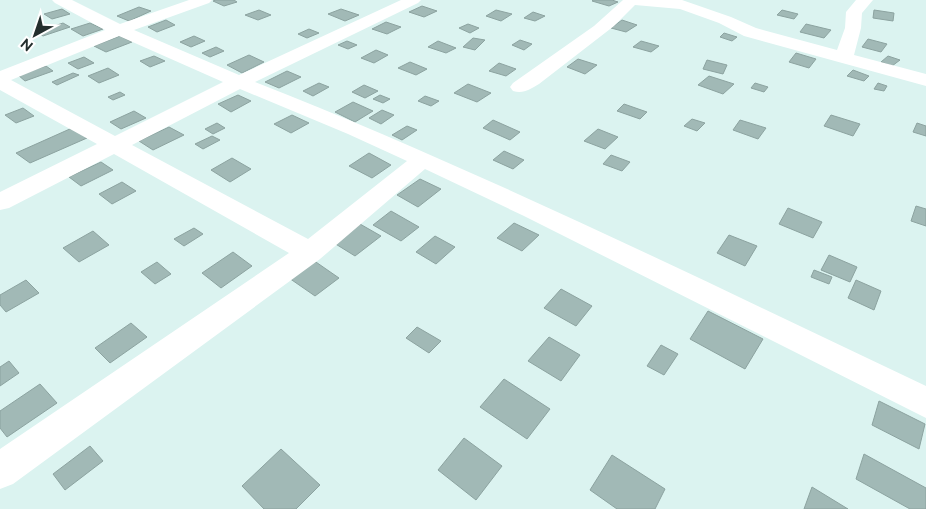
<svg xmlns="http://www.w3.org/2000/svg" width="926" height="509" viewBox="0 0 926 509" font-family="Raleway,sans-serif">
<rect width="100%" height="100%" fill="#dbf3f0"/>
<path fill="#a1b9b6" stroke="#8ca3a0" d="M216 0H234L237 2 224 6 213 1Z
M593 0H612L618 2 609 6 592 1Z
M422 6 437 11 424 17 409 12Z
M139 7 151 11 129 21 117 16Z
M62 9 70 14 52 19 44 14Z
M341 9 359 15 345 21 328 14Z
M259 10 271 15 258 20 245 15Z
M496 10 512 14 501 21 486 16Z
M782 10 798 14 794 19 777 15Z
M874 10 894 13 893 21 873 18Z
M533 12 545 16 535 21 524 18Z
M166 20 175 25 157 32 148 27Z
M622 20 637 25 626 32 611 28Z
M386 22 401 27 387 34 372 29Z
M63 23 70 27 43 36 37 32Z
M90 23 103 29 83 36 71 29Z
M468 24 479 28 470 33 459 28Z
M806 24 831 30 824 38 800 32Z
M309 29 319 33 307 38 298 34Z
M724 33 737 37 732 41 720 37Z
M120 36 132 42 106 52 94 46Z
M194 36 205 41 191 47 180 42Z
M473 38 485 40 475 50 463 47Z
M868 39 887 44 881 52 862 47Z
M520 40 532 44 524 50 512 45Z
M347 41 357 45 348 49 338 45Z
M438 41 456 48 446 53 428 47Z
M641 41 659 46 651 52 633 47Z
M216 47 224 51 210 57 202 53Z
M376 50 388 55 374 63 361 58Z
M796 53 816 59 809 68 789 62Z
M249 55 264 62 242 73 227 65Z
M154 56 165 61 150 67 140 61Z
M888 56 900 60 892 66 881 62Z
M84 57 94 63 78 69 68 63Z
M578 59 597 65 585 74 567 67Z
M707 60 727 65 723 74 703 69Z
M410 62 427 69 416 75 398 68Z
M499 63 516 69 506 76 489 71Z
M46 66 53 71 25 81 18 75Z
M108 68 119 75 99 83 88 76Z
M853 70 869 76 864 81 847 76Z
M287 71 301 77 279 88 265 82Z
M73 73 79 75 57 85 52 82Z
M709 76 734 84 723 94 698 85Z
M319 83 329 87 313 96 303 91Z
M755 83 768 87 764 92 751 88Z
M878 83 887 86 884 91 874 89Z
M468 84 491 93 477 102 454 93Z
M364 85 378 91 365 98 352 92Z
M120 92 125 95 113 100 108 97Z
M238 95 251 101 231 112 218 104Z
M380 95 390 99 383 103 373 99Z
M425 96 439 101 431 106 418 101Z
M353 102 373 111 355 122 335 112Z
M624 104 647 112 640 119 617 111Z
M23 108 34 116 16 123 5 115Z
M382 110 394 115 381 124 369 118Z
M134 111 146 118 121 129 110 122Z
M292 115 309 123 291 133 274 124Z
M831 115 860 124 853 136 824 126Z
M692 119 705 123 697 131 684 126Z
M493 120 520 132 510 140 483 128Z
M740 120 766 128 758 139 733 130Z
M217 123 225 128 213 134 205 129Z
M917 123 926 126V136L913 132Z
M407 126 417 130 402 140 392 135Z
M169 127 184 135 153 150 139 141Z
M72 128 87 138 30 163 16 153Z
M598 129 618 137 605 149 584 141Z
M212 136 220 140 203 149 195 144Z
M504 151 524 160 513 169 493 160Z
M369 153 391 165 372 178 349 166Z
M611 155 630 162 622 171 603 164Z
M232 158 251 169 230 182 211 170Z
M101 162 113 170 81 186 69 177Z
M420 179 441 189 418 207 397 195Z
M122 182 136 191 112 204 99 194Z
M916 206 926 209V226L911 221Z
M788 208 822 222 813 238 779 224Z
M391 211 419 227 401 241 373 225Z
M514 223 539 235 522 251 497 238Z
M360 224 381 236 355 256 334 243Z
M194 228 203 234 184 246 174 239Z
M93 231 109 245 79 262 63 248Z
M729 235 757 246 745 266 717 253Z
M435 236 455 247 436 264 416 252Z
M233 252 252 266 221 288 202 273Z
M829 255 857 267 850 282 821 270Z
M313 260 339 278 315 296 289 278Z
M157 262 171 274 155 284 141 272Z
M814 270 832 277 829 284 811 277Z
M26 280 39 293 6 312 0 305V295Z
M856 280 881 291 874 310 848 298Z
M561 289 592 306 576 326 544 308Z
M708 311 763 339 745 369 690 339Z
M131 323 147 337 110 363 95 348Z
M417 327 441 341 429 353 406 338Z
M549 337 580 355 561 381 528 361Z
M661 345 678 354 664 375 647 366Z
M9 361 19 373 0 386V367Z
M504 379 550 409 527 439 480 407Z
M40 384 57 403 7 437 0 428V411Z
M879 401 925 424 919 449 872 425Z
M464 438 502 466 476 500 438 470Z
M90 446 103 461 65 490 53 474Z
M281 449 320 485 296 509H264L242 486Z
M864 454 926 488V509H910L856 479Z
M612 455 665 489 655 509H617L590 490Z
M812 487 848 509H804Z"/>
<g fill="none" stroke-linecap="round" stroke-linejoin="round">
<path fill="#fff" fill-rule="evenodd" d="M52 0H72L120 24 189 0H212L209 3 134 30 239 75 401 0H421L418 3 255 82C484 172 704 281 926 386V418L524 216 425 169 320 259 13 484 0 489V449L289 253 114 154 9 208 0 210V192L97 144 0 90V71L105 30 55 3ZM119 36 223 82 115 136 11 80ZM240 89 348 134 407 161 308 239 132 145Z
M623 0H682L731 17 756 28 837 50 845 28 846 12 856 0H873L862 13 861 28 854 55 926 74V86L744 36 719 23 680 9 635 5 614 26 539 84C530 89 524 94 513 91L510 87 513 83 594 26Z"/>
</g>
<g transform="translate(35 35) rotate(220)" stroke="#ffffff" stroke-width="4" paint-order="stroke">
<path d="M0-4L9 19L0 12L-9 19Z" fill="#242e2d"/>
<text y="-8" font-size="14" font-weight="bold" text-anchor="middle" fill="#242e2d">N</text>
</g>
</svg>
